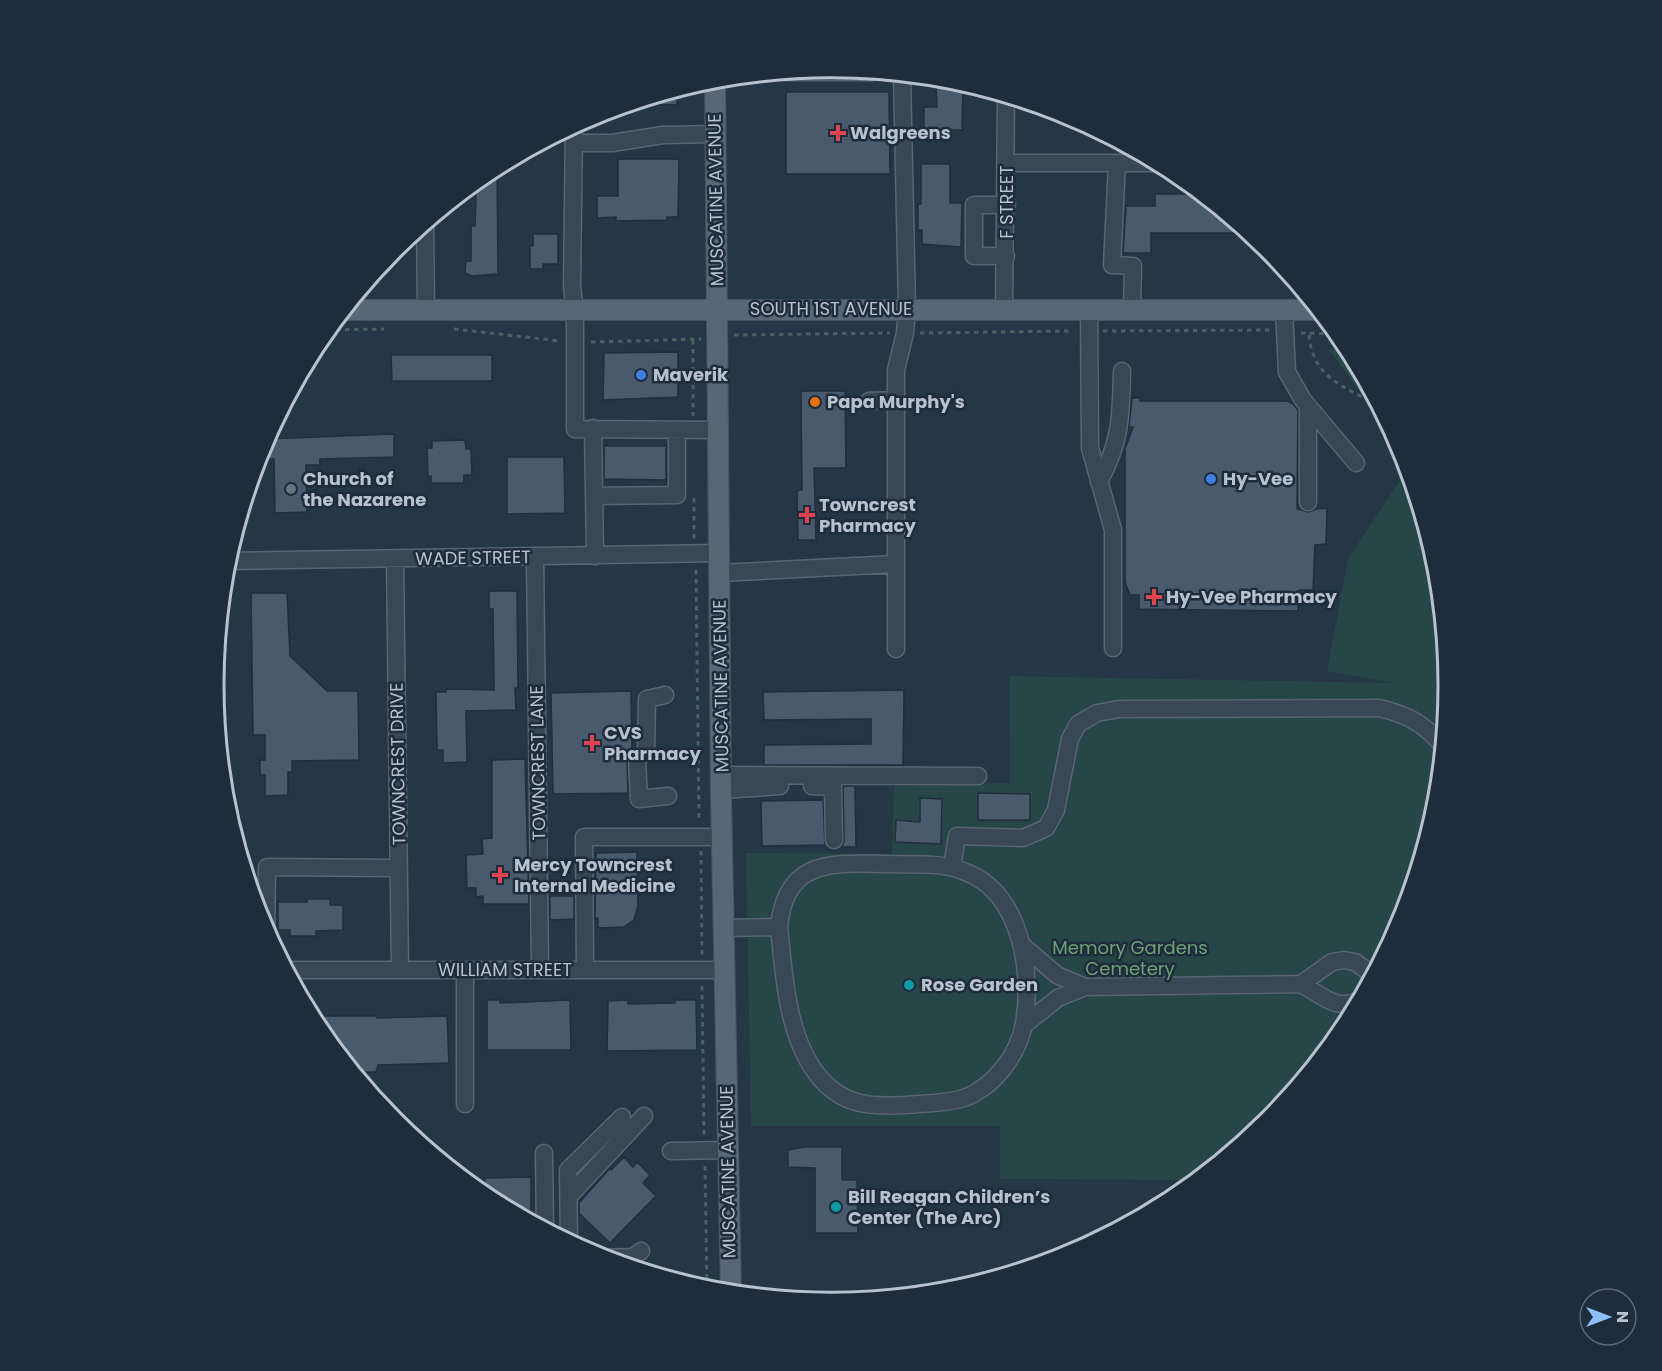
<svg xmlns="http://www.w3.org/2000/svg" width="1662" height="1371" viewBox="0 0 1662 1371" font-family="Poppins,sans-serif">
<rect width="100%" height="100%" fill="#253646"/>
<path fill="#274647" d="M1348 348 1399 444 1329 350Z
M1408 468 1437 565 1449 686 1437 806 1402 922 1345 1029 1268 1123 1197 1180 1000 1179V1126H751L746 853 892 854 894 784 1010 783 1009 676 1395 683 1327 671 1348 559Z"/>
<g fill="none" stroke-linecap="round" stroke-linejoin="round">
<path stroke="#37526e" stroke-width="4.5" d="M1338 339 1351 353"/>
</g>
<path fill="#495a6d" stroke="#202e3d" stroke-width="1.5" d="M936 78 963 83 962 130H924V107H937Z
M678 89 677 105 638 104 637 102Z
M786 92H889L890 174H786Z
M618 159H679L678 217H667V220L616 221V217L597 218V196H618Z
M921 164H950V203H962L961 247 922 244V230H918V204H921Z
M497 167 498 274 472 276 465 273 466 261H471V226H475L476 194H460Z
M1155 194H1201L1249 233H1151V253H1123L1126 206H1155Z
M533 234H558V264H543V269H530V246H533Z
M678 352V397L603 400 604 353Z
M391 355H492V381H392Z
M801 391H845L846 468H814L816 540H798L797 491 802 490Z
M1132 398H1140V401H1288L1293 404 1298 410 1297 509 1309 512 1316 509 1327 508 1326 544 1315 545 1313 590H1299L1298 611 1139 609V595H1130L1125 582V449L1133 427H1129Z
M394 434V457L320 459V465H306L307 512 275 513 274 459H257L265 439Z
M465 440 466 449H471L472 475H464V483H431V476L428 477 427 448H432V441Z
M604 446H666V480L604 479Z
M507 457H564L565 513 507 514Z
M489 591H517L518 688H515L516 710 466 711 467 762 443 763V750H437L436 692H446V689L494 690 493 609H489Z
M251 593H287L290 656 327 691H358L359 760 292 761V772H288V795L265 796V775H260V760H265V735H253Z
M904 690 903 765H764V745L871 744V719L764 720 763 692Z
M631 691 632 750 627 760 628 793 553 794 551 693Z
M525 759 529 904H483V896L476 897V888H467L466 855 483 854 482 839 492 838V760Z
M843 786H855L856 847H842L844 840Z
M978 793 1030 794V820H978Z
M920 798 942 799 941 844 895 842 896 820 920 822Z
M823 800 825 845 762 846 761 801Z
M637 852 638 905 634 920 624 927 598 928V918H595L596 853Z
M550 896H574V919L550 920Z
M307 899H330V905H343V930L316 931V936H290V930H278V902H307Z
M487 1000H500V1003L570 1000 571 1050H487Z
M628 1000V1004L675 1003V1000H696L697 1050 607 1051 608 1001Z
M310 1016H377V1018L447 1016 449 1063 378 1065 376 1072H362V1083L317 1029Z
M804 1147H842V1180H857L858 1233H815V1168L788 1167V1150Z
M624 1157 633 1167 637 1162 650 1175 643 1183 656 1196 610 1243 579 1213V1203L610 1168 611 1170Z
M531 1177V1211H528V1221L487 1199 466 1182 485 1181V1178Z
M1099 1234 1101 1239 1062 1258 1059 1245Z"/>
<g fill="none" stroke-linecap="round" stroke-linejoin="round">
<defs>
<path id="minor" d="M787 72H872
M574 126 572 287 575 310V429L718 430
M574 143H612L663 135 715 134
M1007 163H1158
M1117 163 1112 265 1133 266 1132 309
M425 223 426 311
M1006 256H974V205H1007
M1004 309 1006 96
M1089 309 1090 448 1113 530V648
M1284 310 1287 372 1303 400 1356 463
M869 401 896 400
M1308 406V502
M593 428 595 556
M1099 482C1121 441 1121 416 1122 371
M594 496 677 495V430
M535 557 540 970
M395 559 400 970
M226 561 719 553
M720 573 896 564
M896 649V370L905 333 907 309 902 74
M665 695 647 699 646 752 637 759 639 799 668 796
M722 775 978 776
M812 786 833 787 834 840
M723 790 780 786
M952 867 957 836 1023 838 1046 828 1056 810 1070 739 1078 724 1097 713 1119 709 1379 708C1406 714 1425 724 1443 746
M724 928 779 927C781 905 789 881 811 871 832 861 864 864 887 864 912 865 940 862 963 871 1021 891 1033 971 1024 1023 1019 1054 994 1087 964 1098 945 1104 925 1103 906 1105 871 1107 844 1106 820 1078 787 1039 784 976 779 927
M266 934 267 867 399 868
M1023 946 1057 975 1085 987 1301 984 1332 962 1344 960 1355 962 1373 975
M286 970H725
M585 970 584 837H723
M1301 984C1323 995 1336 1013 1361 999
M1024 1025 1058 998 1085 987
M465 1104V971
M671 1151 727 1150
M544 1153 545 1230
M569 1196 644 1116
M569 1243 568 1170 622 1117
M599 1258 633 1257 641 1251"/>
<path id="major" d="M715 79 721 796 731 1294
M343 310H1318"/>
</defs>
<use href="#minor" stroke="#586573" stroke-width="19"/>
<use href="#major" stroke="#465362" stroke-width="22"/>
<path stroke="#466263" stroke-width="3" stroke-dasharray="4.5 4.5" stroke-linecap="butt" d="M454 329 560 341
M327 330 384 329
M1103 331 1271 330
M920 333 1073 331
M1301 333 1338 334
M734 335 890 333
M1309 335C1313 379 1344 386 1379 406
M693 340V416
M591 342 701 339
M694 498V539
M696 570 699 821
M701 851 702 956
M702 986 704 1136
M705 1166 707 1291"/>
<use href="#minor" stroke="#3a4755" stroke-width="16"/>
<use href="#major" stroke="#586675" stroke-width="20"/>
</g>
<g fill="#e0444e" stroke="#1e2c3b" stroke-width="2">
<path d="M835 124h6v6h6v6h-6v6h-6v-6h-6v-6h6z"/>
<path d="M804 506h6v6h6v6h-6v6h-6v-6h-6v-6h6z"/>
<path d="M1151 588h6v6h6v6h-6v6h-6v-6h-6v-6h6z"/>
<path d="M589 734h6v6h6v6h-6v6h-6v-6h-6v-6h6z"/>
<path d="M497 866h6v6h6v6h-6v6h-6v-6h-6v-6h6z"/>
</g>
<g fill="#3f7fe0" stroke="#1e2c3b" stroke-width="2">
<circle cx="641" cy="375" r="6"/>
<circle cx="1211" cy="479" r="6"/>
</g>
<circle fill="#e8710a" stroke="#1e2c3b" stroke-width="2" cx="815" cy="402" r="6"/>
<circle fill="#6b7280" stroke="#1e2c3b" stroke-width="2" cx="291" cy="489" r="6"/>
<g fill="#0f9aa8" stroke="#1e2c3b" stroke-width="2">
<circle cx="909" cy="985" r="6"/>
<circle cx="836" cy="1207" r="6"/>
</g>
<g text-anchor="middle" stroke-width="5" stroke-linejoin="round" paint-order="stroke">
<g font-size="18" font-weight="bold" fill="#b8c2cf" stroke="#1e2c3b" text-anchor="start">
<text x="850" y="139">Walgreens</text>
<text x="653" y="381">Maverik</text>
<text x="827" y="408">Papa Murphy's</text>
<text x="303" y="485">Church of<tspan x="303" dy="21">the Nazarene</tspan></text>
<text x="1223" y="485">Hy-Vee</text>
<text x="819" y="511">Towncrest<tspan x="819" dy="21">Pharmacy</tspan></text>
<text x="1166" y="603">Hy-Vee Pharmacy</text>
<text x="604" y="739">CVS<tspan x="604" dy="21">Pharmacy</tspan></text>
<text x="514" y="871">Mercy Towncrest<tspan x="514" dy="21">Internal Medicine</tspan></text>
<text x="921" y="991">Rose Garden</text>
<text x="848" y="1203">Bill Reagan Children’s<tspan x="848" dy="21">Center (The Arc)</tspan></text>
</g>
<g font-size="18" fill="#b8c2cf" stroke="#1e2c3b">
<text transform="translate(716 200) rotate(-91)" y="6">MUSCATINE AVENUE</text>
<text transform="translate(1007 202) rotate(-90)" y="6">F STREET</text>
<text x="831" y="315">SOUTH 1ST AVENUE</text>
<text transform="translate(473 558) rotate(-1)" y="6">WADE STREET</text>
<text transform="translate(721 686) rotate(-91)" y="6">MUSCATINE AVENUE</text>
<text transform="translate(538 763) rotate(-91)" y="6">TOWNCREST LANE</text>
<text transform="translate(398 764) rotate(-91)" y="6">TOWNCREST DRIVE</text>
<text x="505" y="976">WILLIAM STREET</text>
<text transform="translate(728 1172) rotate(-91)" y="6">MUSCATINE AVENUE</text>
</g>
<g font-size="18" fill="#6da275" stroke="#1e2c3b">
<text x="1130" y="954">Memory Gardens<tspan x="1130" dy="21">Cemetery</tspan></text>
</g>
</g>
<path d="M0 0H1662V1371H0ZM224 685a607 607 0 1 1 1214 0a607 607 0 1 1-1214 0Z" fill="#1e2c3b" fill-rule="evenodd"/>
<path fill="none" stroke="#b8c2cf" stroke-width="3" d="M224 685a607 607 0 1 1 1214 0a607 607 0 1 1-1214 0Z"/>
<g transform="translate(1608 1317) rotate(90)"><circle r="28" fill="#1e2c3b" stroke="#5c6876" stroke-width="1.5"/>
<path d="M0-4.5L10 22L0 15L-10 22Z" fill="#8cc0ff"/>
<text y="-9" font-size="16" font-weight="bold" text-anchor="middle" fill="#b8c2cf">N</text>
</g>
</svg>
